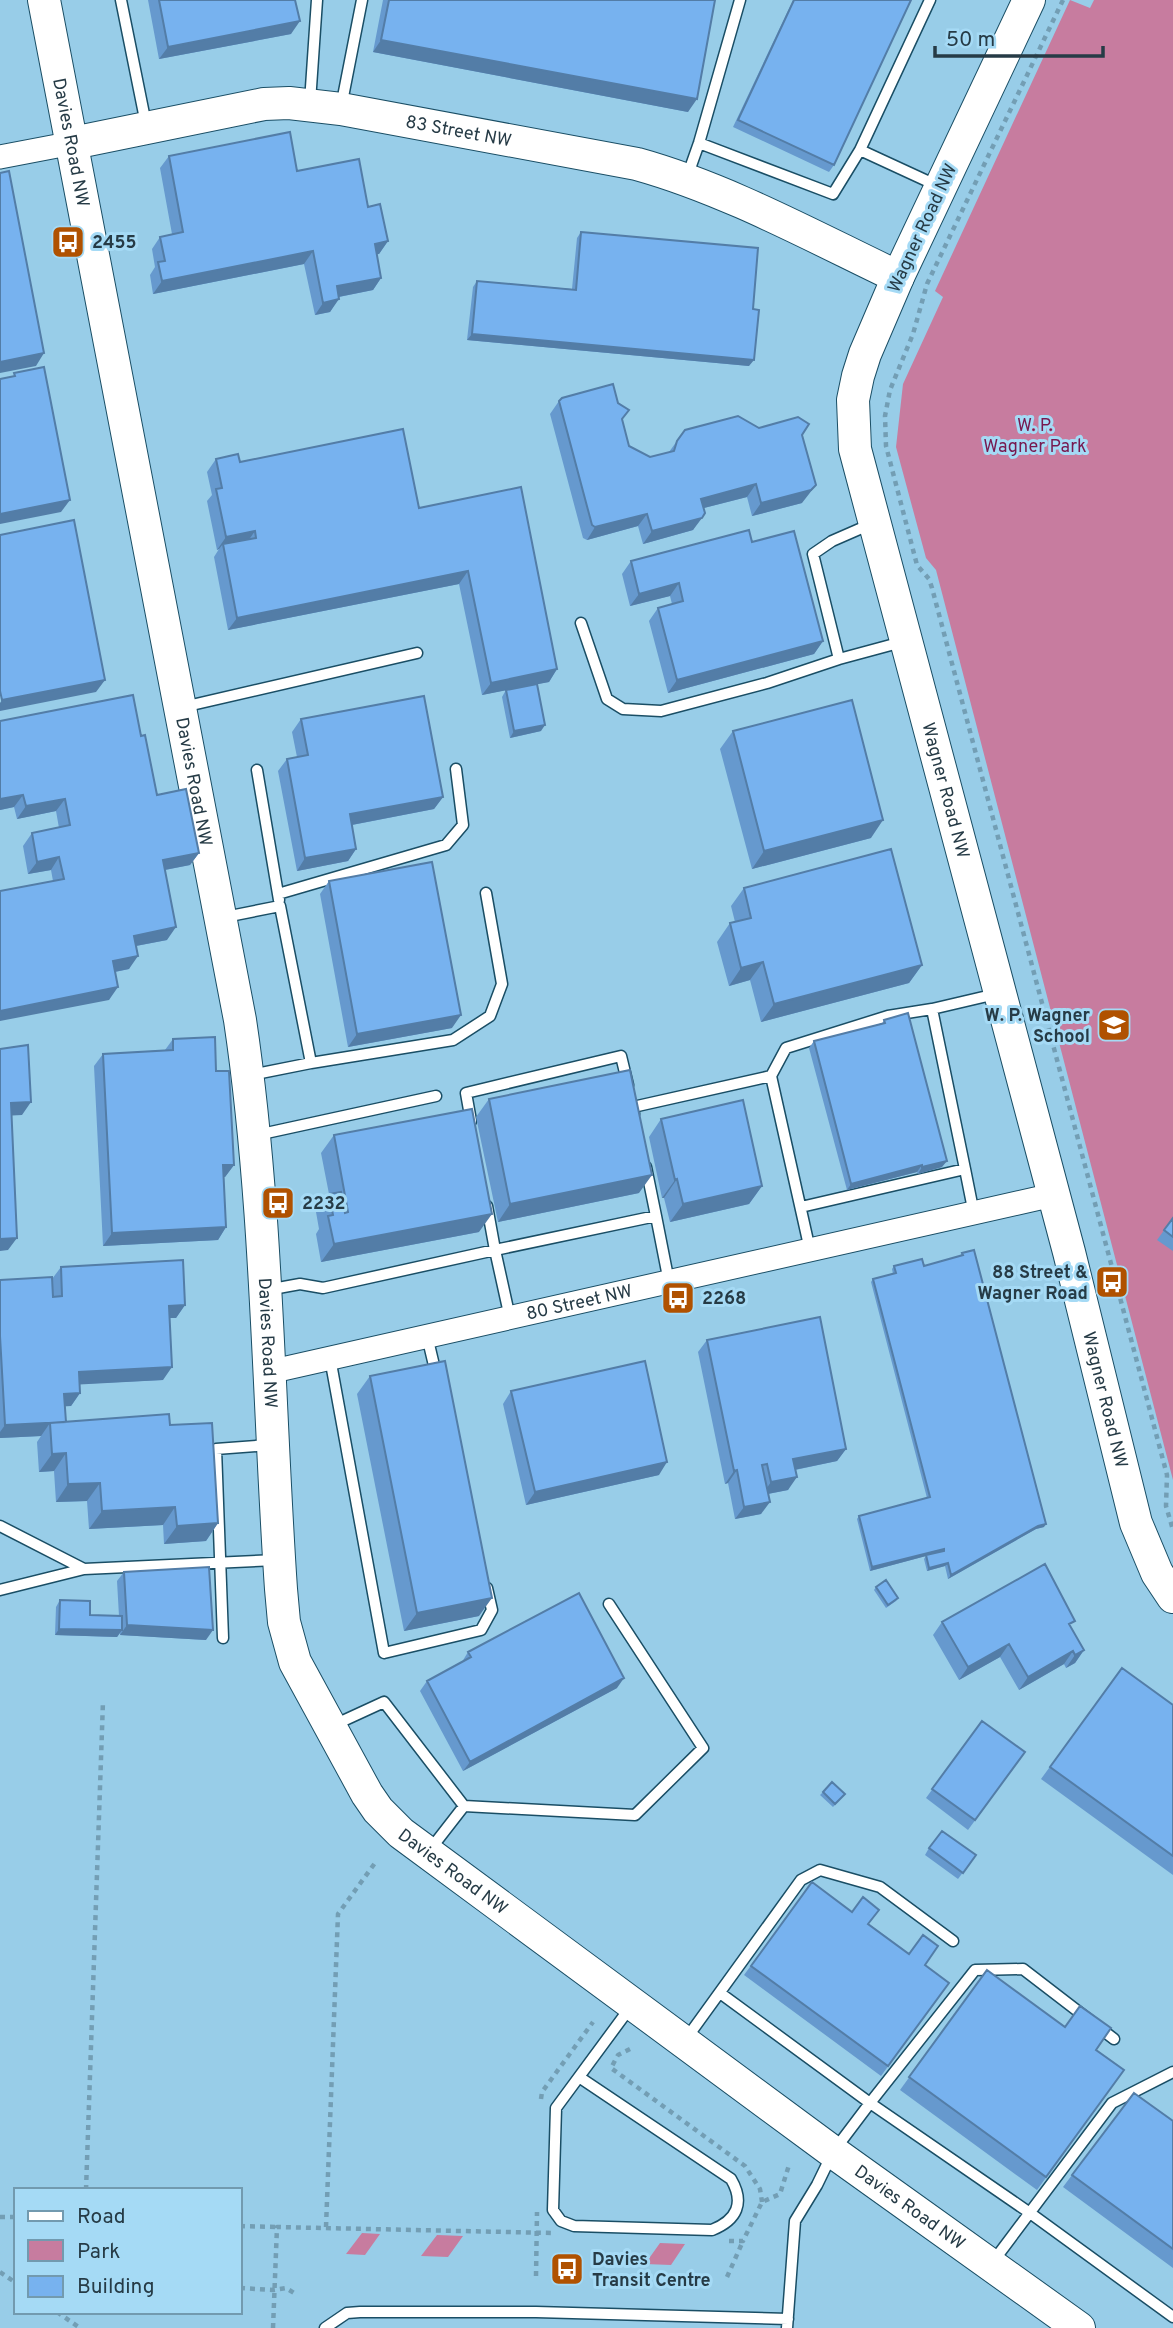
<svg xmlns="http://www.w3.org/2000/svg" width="1173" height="2328" viewBox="0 0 1173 2328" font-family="Overpass,sans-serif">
<rect width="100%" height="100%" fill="#98cde8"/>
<path fill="#c77c9f" d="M1070 0 1090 8 1094 0H1173V1480L936 570 926 558 896 447 903 384 943 297 935 291Z
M362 2233 380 2234 365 2255 346 2254Z
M437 2235 463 2236 448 2257 421 2256Z
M660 2243 685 2244 671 2265 645 2264Z"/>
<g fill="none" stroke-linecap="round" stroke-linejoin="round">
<defs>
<path id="lane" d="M121 0 146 124
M930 0 860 150 938 186
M310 102 317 0
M341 107 362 0
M699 143 833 194 860 150
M687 177 699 143 740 0
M871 524 832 541 813 554 839 659 902 642
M581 623 607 699 623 709 661 711 767 683 839 659
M183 707 417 653
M257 770 279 900
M278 894 446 845 463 825 456 769
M225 917 280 906 311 1063 251 1075
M311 1063 453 1040 490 1016 502 984 486 893
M771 1076 786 1048 888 1016 932 1009
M634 1114 633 1107 771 1076 810 1250
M471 1121 466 1093 621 1056 628 1085
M257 1135 436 1096
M646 1167 656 1216
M965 1169 932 1009 996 994
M801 1207 965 1169 974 1214
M267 1290 300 1284 323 1288 495 1250 487 1206
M510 1318 495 1250 656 1216 669 1282
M427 1336 437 1378
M330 1358 384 1653 481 1630 492 1610 487 1588
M0 1526 84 1569
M0 1590 84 1569 276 1560
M223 1638 216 1449 269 1445
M334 1725 384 1702 464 1806 429 1851
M464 1806 635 1815 703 1748 609 1604
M720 1993 870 2103 833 2152 817 2185 795 2221 787 2328
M686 2039 801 1880 820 1870 880 1887 953 1941
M1114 2039 1023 1969 975 1970 870 2103 1030 2213 1173 2317
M579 2077 731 2179C745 2203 737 2220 712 2230L574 2226 561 2221 553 2210 556 2108 632 2005
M992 2263 1112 2103 1173 2072
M325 2328 347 2313 360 2312H536L788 2319"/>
<g id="street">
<path d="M0 157 73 143"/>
<path id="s1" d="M269 1372 1053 1195"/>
</g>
<g id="secondary">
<path id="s2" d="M44 0 240 1020C268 1208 268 1400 281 1589L284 1622 295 1662 367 1794 378 1810 401 1833 833 2152 1079 2328"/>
<path id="s3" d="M1029 0 898 277 865 354 858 376 853 400 855 449 1069 1252 1136 1523 1157 1573 1173 1597"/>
<path id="s4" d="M73 143 264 104 289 103 341 109 637 164C727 189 814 237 898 277"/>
</g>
</defs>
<use href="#lane" stroke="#1a4e65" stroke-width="13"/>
<use href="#street" stroke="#1a4e65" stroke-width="25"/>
<use href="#secondary" stroke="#1a4e65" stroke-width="34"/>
<path stroke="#739eb4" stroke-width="4.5" stroke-dasharray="5 5" stroke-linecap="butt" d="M1063 0 927 284 913 334 890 390 885 416 886 446 917 565 929 579 932 588 1167 1475 1166 1506 1173 1530
M630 2049 618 2055 611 2068 745 2166 760 2189 762 2202
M541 2099 542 2092 593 2022
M86 2190 103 1701
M0 2217H16
M240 2226 277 2227
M326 2227 338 1914 375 1863
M729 2241H743L762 2202 780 2194 789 2165
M0 2272 16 2283
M536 2276 537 2212
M727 2277 743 2241
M240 2288 273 2290 286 2288 294 2293
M57 2312 80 2328
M273 2328 277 2227 553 2233"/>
<use href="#lane" stroke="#fff" stroke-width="10"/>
<use href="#street" stroke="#fff" stroke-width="23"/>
<use href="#secondary" stroke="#fff" stroke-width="32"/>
</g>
<path fill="#6699ce" d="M148 0H295L291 34 159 59Z
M383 0H715L688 112 373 52Z
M793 0H911L834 165 829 172 733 127Z
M169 156 297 171 368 207 388 241 379 254H377L381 278 373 290 339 297 330 312 315 315 304 264 153 294 150 275 155 267 152 249 160 237 172 234 160 168Z
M581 232 753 309 749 366 467 340 473 287 477 281 572 289 577 238Z
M559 401 622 420 629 446 650 457 669 452 685 430 759 428 802 435V503L752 516 747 497 704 508 693 530 643 544 638 526 587 540 583 538 550 414Z
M216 459 240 462 419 508 557 669 549 682 537 684 541 731 510 738 502 697 506 690 482 695 459 584 228 630 214 557 219 549 217 550 207 501 212 495 207 472Z
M752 542 823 641 814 654 668 693 649 621 658 608 672 604 670 596 630 606 622 574 631 561Z
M301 719 443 797 434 809 352 825 356 849 348 861 297 871 278 771 287 759 297 757 292 732Z
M0 721 141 736 157 795 199 853 190 865 165 870 167 940 136 946 129 969 115 972 109 1000 53 881 51 870 28 874 23 846 32 833 59 828 56 811 17 819 14 807 0 810Z
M733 731 871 838 752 869 720 749Z
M329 881 452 1028 348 1047 320 894Z
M744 888 922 965 909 983 761 1022 750 980 729 986 717 942 730 923 735 922 731 906Z
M884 1020 942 1167 918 1174 917 1172 847 1190 809 1048 814 1041 882 1024Z
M173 1039 216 1071 234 1165 225 1177H224L226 1227 218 1240 103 1246 94 1066 103 1054 165 1050Z
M489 1099 639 1193 498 1222 476 1117Z
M661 1119 762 1186 749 1204 670 1222 664 1198H662L649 1137Z
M334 1135 479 1232 321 1262 316 1234 319 1229 316 1212 329 1194 321 1153Z
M1173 1218V1251L1157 1240Z
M962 1253 1044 1527 1036 1529 948 1579 945 1566 927 1571 924 1559 926 1556 870 1571 857 1519 859 1516 927 1498 871 1282 873 1279 893 1274 892 1269 894 1266H924L960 1256Z
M61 1267 185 1305 176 1318H170L163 1380 79 1384 80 1393 71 1406H65L66 1422 170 1425 218 1523 206 1541 164 1544 163 1525 89 1529 87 1501 56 1502 54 1471 39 1472 37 1442 41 1436 0 1438V1280L52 1279Z
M707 1340 846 1449 837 1461 795 1470 788 1490 768 1494 761 1514 735 1519 728 1483 725 1484 698 1352Z
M370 1376 479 1616 404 1631 357 1394Z
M511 1391 659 1475 526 1505 503 1404Z
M124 1572 206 1640 120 1635V1633L117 1637 55 1635 56 1607 60 1600 90 1615 119 1616 117 1581Z
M876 1587 898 1598 896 1601 886 1608 874 1590Z
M942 1622 1070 1627 1084 1650 1075 1663 1066 1668 1064 1664 1019 1690 1000 1657 959 1680 933 1635Z
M468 1652 617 1688 463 1771 420 1691 427 1681 462 1662Z
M1122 1668 1173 1705V1875L1041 1779Z
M982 1721 1025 1752 968 1830 926 1798Z
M823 1792 845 1794 833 1807 820 1795Z
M929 1848 976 1855 958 1879 925 1855Z
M812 1882 949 1983 881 2076 744 1975Z
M987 1970 1124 2070 1037 2190 900 2090Z
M1173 2121V2268L1063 2187 1072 2175Z"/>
<path fill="#537da7" d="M300 21 291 34 159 59 168 47Z
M381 40 697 99 688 112 373 52Z
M388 241 379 254 366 256 375 244Z
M313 251 304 264 153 294 162 281Z
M381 278 373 290 328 299 337 286Z
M339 299 330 312 315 315 323 303Z
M472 334 754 360 749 366 467 340Z
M44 353 36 366 0 373V362Z
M756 484 747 497 692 511 701 499Z
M816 485 802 503 752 516 761 503Z
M70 500 61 512 0 524V514Z
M647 514 638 526 587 540 595 527Z
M702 518 693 530 643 544 652 531Z
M255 531 246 544H223L219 549 217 550 226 537Z
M468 571 459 584 228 630 237 618Z
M679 583 670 596 630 606 639 594Z
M823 641 814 654 668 693 677 680Z
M557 669 549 682 482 695 491 683Z
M105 680 96 692 0 711V703L2 700Z
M545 725 541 731 510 738 514 731Z
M23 795 14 807 0 810V799Z
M443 797 434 809 341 827 350 814Z
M65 799 56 811 17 819 26 806Z
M883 820 871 838 752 869 764 851Z
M356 849 348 861 297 871 305 858Z
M199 853 190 865 154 872 163 860Z
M59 857 51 870 28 874 37 862Z
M176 927 167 940 125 948 134 936Z
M138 956 129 969 104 974 113 961Z
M763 962 750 980 729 986 741 968Z
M922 965 909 983 761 1022 774 1004Z
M118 987 109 1000 0 1021V1011Z
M461 1015 452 1028 348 1047 357 1034Z
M31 1102 22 1115 2 1116 11 1103Z
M947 1161 942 1167 918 1174 922 1167Z
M223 1165H234L225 1177 214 1178Z
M922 1165 917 1172 847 1190 851 1184Z
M652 1175 639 1193 498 1222 510 1204Z
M677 1179 664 1198H662L675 1180Z
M762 1186 749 1204 670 1222 683 1204Z
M492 1214 479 1232 321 1262 334 1244Z
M226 1227 218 1240 103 1246 112 1233Z
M17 1238 8 1250 0 1251V1239Z
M185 1305 176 1318H160L169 1306Z
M172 1367 163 1380 70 1385 79 1372Z
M80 1393 71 1406 55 1407 64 1394Z
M66 1422 50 1423 41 1436 0 1438V1432L5 1425Z
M846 1449 837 1461 784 1472 793 1459Z
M66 1453 54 1471 39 1472 52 1454Z
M667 1462 659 1475 526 1505 535 1492Z
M737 1470 728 1483 725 1484 734 1471Z
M797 1477 788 1490 762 1495 771 1482Z
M100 1483 87 1501 56 1502 68 1484Z
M770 1502 761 1514 735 1519 744 1507Z
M175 1507 163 1525 89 1529 102 1511Z
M218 1523 206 1541 164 1544 177 1526Z
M1046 1524 1044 1527 1036 1529 948 1579 951 1575 1038 1526Z
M944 1549 941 1552 870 1571 872 1567Z
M948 1563 945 1566 927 1571 929 1568Z
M492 1598 479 1616 404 1631 417 1613Z
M127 1625 213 1630 206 1640 120 1635Z
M59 1629 122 1630 117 1637 55 1635Z
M1009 1644 1000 1657 959 1680 968 1667Z
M1084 1650 1075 1663 1066 1668 1075 1655Z
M1073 1651 1064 1664 1019 1690 1028 1677Z
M624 1678 617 1688 463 1771 470 1762Z"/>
<path fill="#77b2ef" stroke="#537da7" stroke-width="2" d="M159 0H295L300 21 168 47Z
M389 0H715L697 99 381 40Z
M794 0H911L834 165 738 120Z
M290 132 297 171 359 159 368 207 380 204 388 241 375 244 381 278 337 286 339 299 323 303 313 251 162 281 158 262 165 261 160 237 183 232 169 156Z
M9 171 44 353 0 362V173Z
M581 232 758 248 753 309 759 310 754 360 472 334 477 281 576 290Z
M44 367 70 500 0 514V379L15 376 14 373Z
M613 384 618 403 629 410 622 419 629 446 650 457 674 451 677 441 685 430 738 416 759 428 798 417 809 424 802 435 816 485 811 490 761 503 756 484 701 499 705 513 702 518 652 531 647 514 595 527 592 525 559 401 562 398Z
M403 429 419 508 521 487 557 669 491 683 468 571 237 618 223 544 256 538 255 531 226 537 216 489 222 488 216 459 238 454 240 462Z
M74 520 105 680 2 700 0 691V535Z
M749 530 752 542 794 531 823 641 677 680 658 608 683 601 679 583 639 594 631 561Z
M537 684 545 725 514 731 506 690Z
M133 695 141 736 145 735 157 795 186 789 199 853 163 860 176 927 134 936 138 956 113 961 118 987 0 1011V891L64 879 59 857 37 862 32 833 70 825 65 799 26 806 23 795 0 799V721Z
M424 696 443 797 350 814 356 849 305 858 287 759 308 755 301 719Z
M852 700 883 820 764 851 733 731Z
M891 849 922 965 774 1004 763 962 741 968 730 923 751 918 744 888Z
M432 862 461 1015 357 1034 329 881Z
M908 1013 947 1161 922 1167V1165L851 1184 814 1041 885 1023 884 1020Z
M215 1037 216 1071H229L234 1165H223L226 1227 112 1233 103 1054 173 1050V1039Z
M28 1045 31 1102 11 1103 17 1238 0 1239V1049Z
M630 1070 652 1175 510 1204 489 1099Z
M743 1100 762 1186 683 1204 677 1179 675 1180 661 1119Z
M472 1109 492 1214 334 1244 328 1216 333 1215 329 1194 341 1192 345 1213 348 1212 334 1135Z
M1173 1218V1237L1164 1230Z
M974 1250 1046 1524 1038 1526 951 1575 948 1563 929 1568 926 1555 944 1551V1549L872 1567 859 1516 930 1497 873 1279 896 1273 894 1266 922 1259 924 1266 963 1255 962 1253Z
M183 1260 185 1305 169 1306 172 1367 79 1372 80 1393 64 1394 66 1422 5 1425 0 1336V1280L52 1277 53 1297 62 1296 61 1267Z
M820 1317 846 1449 793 1459 797 1477 771 1482 767 1464 762 1465 770 1502 744 1507 737 1470 734 1471 707 1340Z
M445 1361 492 1598 417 1613 370 1376Z
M645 1361 667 1462 535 1492 511 1391Z
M169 1414 170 1425 212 1423 218 1523 177 1526 175 1507 102 1511 100 1483 68 1484 66 1453 52 1454 50 1423Z
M1045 1564 1075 1621 1069 1624 1084 1650 1075 1655 1073 1651 1028 1677 1009 1644 968 1667 942 1622Z
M209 1567 213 1630 127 1625 124 1572Z
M886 1580 898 1598 888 1605 876 1587Z
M579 1593 624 1678 470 1762 427 1681 471 1657 468 1652Z
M60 1600 90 1601V1615L122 1616V1630L59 1629Z
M1122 1668 1173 1705V1856L1050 1767Z
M982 1721 1025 1752 975 1820 932 1789Z
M832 1782 845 1794 835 1804 823 1792Z
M942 1831 976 1855 963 1873 929 1848Z
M812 1882 852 1912 863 1897 879 1910 868 1924 909 1954 923 1935 938 1946 925 1965 949 1983 888 2066 751 1966Z
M987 1970 1065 2027 1080 2006 1111 2028 1096 2050 1124 2070 1046 2177 909 2077Z
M1134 2093 1173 2121V2249L1072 2175Z"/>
<defs>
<symbol id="bus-square" viewBox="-11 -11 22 22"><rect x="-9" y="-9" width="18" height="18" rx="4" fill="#b05100" stroke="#a5daf5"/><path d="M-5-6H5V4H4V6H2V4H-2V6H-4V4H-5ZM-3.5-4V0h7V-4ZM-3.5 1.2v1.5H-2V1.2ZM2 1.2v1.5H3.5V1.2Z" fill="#fff"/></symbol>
<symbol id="school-square" viewBox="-11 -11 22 22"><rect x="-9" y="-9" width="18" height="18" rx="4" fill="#b05100" stroke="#a5daf5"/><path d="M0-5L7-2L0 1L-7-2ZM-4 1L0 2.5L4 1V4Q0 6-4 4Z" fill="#fff"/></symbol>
</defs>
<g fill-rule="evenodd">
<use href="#bus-square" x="49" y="223" width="38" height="38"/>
<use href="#school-square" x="1095" y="1006" width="38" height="38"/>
<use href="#bus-square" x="259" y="1184" width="38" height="38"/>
<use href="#bus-square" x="1093" y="1263" width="38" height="38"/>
<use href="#bus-square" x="659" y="1279" width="38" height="38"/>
<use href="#bus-square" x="548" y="2250" width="38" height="38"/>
</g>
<g text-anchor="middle" stroke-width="6" stroke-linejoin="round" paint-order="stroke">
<g font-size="18" fill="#263b46" stroke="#a5daf5">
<text dy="6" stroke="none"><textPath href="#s4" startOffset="392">83 Street NW</textPath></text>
<text dy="6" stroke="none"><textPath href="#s2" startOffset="145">Davies Road NW</textPath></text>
<text transform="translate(922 228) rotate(-65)" y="6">Wagner Road NW</text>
<text dy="6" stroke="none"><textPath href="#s2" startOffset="796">Davies Road NW</textPath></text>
<text dy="6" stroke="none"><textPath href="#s3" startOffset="840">Wagner Road NW</textPath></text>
<text dy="6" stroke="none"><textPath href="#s1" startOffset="318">80 Street NW</textPath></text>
<text dy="6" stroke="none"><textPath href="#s2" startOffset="1363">Davies Road NW</textPath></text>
<text dy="6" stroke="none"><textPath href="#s3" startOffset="1470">Wagner Road NW</textPath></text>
<text dy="6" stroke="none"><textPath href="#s2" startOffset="1951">Davies Road NW</textPath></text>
<text dy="6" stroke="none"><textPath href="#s2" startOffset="2518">Davies Road NW</textPath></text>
</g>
<g font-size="18" font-weight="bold" fill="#263b46" stroke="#a5daf5" text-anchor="start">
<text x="92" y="248">2455</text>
<text x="1090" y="1021" text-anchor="end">W. P. Wagner<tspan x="1090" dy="21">School</tspan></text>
<text x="302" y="1209">2232</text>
<text x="1088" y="1278" text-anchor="end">88 Street &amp;<tspan x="1088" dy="21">Wagner Road</tspan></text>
<text x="702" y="1304">2268</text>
<text x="592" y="2265">Davies<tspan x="592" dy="21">Transit Centre</tspan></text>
</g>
<g font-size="18" fill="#77194f" stroke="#a5daf5">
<text x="1035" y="431">W. P.<tspan x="1035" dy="21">Wagner Park</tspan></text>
</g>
</g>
<rect x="14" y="2188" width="228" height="126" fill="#a5daf5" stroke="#729aaf" stroke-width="2"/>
<rect x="28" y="2211" width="35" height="10" fill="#ffffff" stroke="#729aaf" stroke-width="2"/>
<text x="77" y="2223" font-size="21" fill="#263b46">Road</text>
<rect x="28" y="2240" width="35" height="21" fill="#c77c9f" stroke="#729aaf" stroke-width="2"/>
<text x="77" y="2258" font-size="21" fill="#263b46">Park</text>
<rect x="28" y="2276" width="35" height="21" fill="#77b2ef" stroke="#729aaf" stroke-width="2"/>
<text x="77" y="2293" font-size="21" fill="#263b46">Building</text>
<path d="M935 46v10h168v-10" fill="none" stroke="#263b46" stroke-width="3.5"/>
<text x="946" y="46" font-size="21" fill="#263b46" stroke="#a5daf5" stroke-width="5" paint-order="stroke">50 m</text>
</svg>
